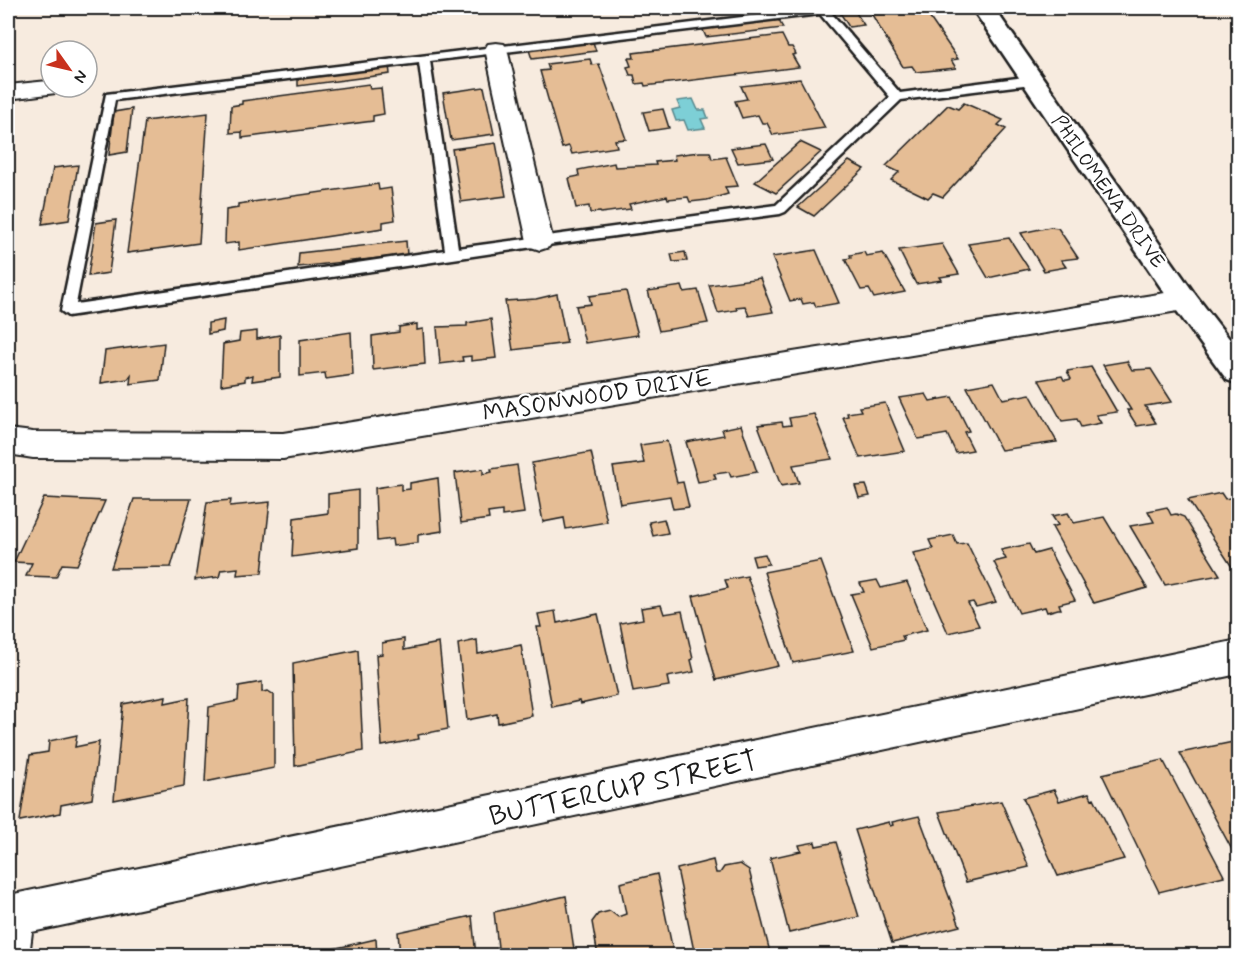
<svg xmlns="http://www.w3.org/2000/svg" width="1246" height="963" viewBox="0 0 1246 963" font-family="Mynerve,sans-serif">
<rect width="100%" height="100%" fill="#f7ebdf"/>
<filter id="ink" filterUnits="userSpaceOnUse"><feTurbulence type="fractalNoise" baseFrequency=".0167" numOctaves="2"/><feDisplacementMap in="SourceGraphic" scale="12" xChannelSelector="R" yChannelSelector="G"/><feConvolveMatrix kernelMatrix="1 2 1 2 8 2 1 2 1" color-interpolation-filters="sRGB"/></filter>
<g filter="url(#ink)">
<path fill="#7dcfd6" stroke="#56878c" stroke-width="1.5" d="M693 99 698 110H705L708 118 701 119 705 128 688 130 684 120 676 121 672 110 680 108 677 101Z"/>
<path fill="#e5bd95" stroke="#1c1c1c" stroke-width="1.5" d="M837 8H853L864 25 849 27Z
M868 8H923L958 59 951 60 956 68 916 72 912 66 903 67Z
M778 19 783 28 706 37 702 28Z
M782 35 788 47H792L796 54 792 55 799 67 645 86 644 83 636 84 634 75H630L627 67 631 66 628 58H634L633 53Z
M593 42 596 51 532 59 529 50Z
M590 59 592 65 599 64 626 139 615 140 617 147 572 154 569 146 562 148 540 71 549 70 547 64Z
M389 65 390 74 298 86V76Z
M800 79 825 128 773 135 767 123H762L758 115 742 118 735 101 747 99 741 86Z
M369 84 370 89 381 88 384 114 373 116V121L242 138V132L230 133 231 106 242 104V101Z
M484 87 494 134 451 140 443 93Z
M964 103 1003 120 998 125 1006 129 943 197 933 193 928 198 891 180 899 172 886 166 948 105 958 109Z
M132 109 127 152 109 155 114 112Z
M663 109 669 128 649 131 643 112Z
M208 113 199 243 127 253 145 121Z
M800 142 821 152 776 193 755 182Z
M496 143 506 196 461 202 452 149Z
M766 144 773 159 738 163 731 148Z
M700 152H710L712 159 726 157 738 186 725 187 728 194 707 200 690 202 688 197 668 199 667 196 629 204 631 209 601 213 600 212 590 213 589 206 576 208 569 178 579 176 578 170 614 163 615 167 656 165 655 162 675 160 674 155Z
M849 161 864 169 814 216 798 207Z
M78 165 69 220 42 224 53 168Z
M378 184 379 190 391 188 395 220 383 222V228L239 250V242L225 244 226 210 238 208V204Z
M116 220 109 273 88 276 96 223Z
M1050 227 1058 228 1078 258 1061 260 1066 267 1044 271 1021 233Z
M1009 238 1029 269 988 278 968 244Z
M406 241 407 255 298 267 299 253Z
M942 244 959 274 940 277 942 280 916 284 899 250Z
M816 250 839 303 816 307 814 302 803 304 801 299 790 301 772 257Z
M685 252 687 261 673 262 671 254Z
M864 252 866 256 883 253 905 292 874 298 869 289 861 290 845 259 851 258 850 255Z
M760 278 773 312 749 316 745 306 736 307 737 310 718 313 709 285Z
M682 286 684 292 698 290 708 323 659 331 648 291Z
M626 291 638 335 585 343 576 306 591 304 589 296Z
M557 294 567 343 513 350 505 301 536 299Z
M491 319 496 358 471 361V356L462 357 463 361 440 364 437 327 467 326V323Z
M224 320 223 331 208 334V323Z
M417 324V330L423 329 425 364 373 370 372 336 399 332V327Z
M257 331V339L280 335V377L252 381 253 375 245 377V381L221 385 223 344 239 341 240 333Z
M351 332 353 375 326 379 325 373 300 376V340Z
M164 343 160 380 130 384 131 375 128 379 101 383 105 351Z
M1127 361 1132 370 1151 369 1172 402 1145 406 1156 423 1137 426 1127 410H1131L1103 365Z
M1091 367 1117 412 1096 415 1101 423 1081 427 1077 419 1062 421 1039 380 1062 376 1064 380H1067L1071 379 1067 371Z
M994 382 1003 399 1030 394 1057 442 1001 450 967 387Z
M926 394 930 401 952 397 969 431 964 432 973 450 956 453 947 434 918 439 899 398Z
M885 403 905 451 860 458 843 417 848 416 847 413 861 411 859 407Z
M814 414 832 459 793 465 799 483 781 486 758 425 782 422 783 426 791 425 789 418Z
M741 425 757 472 731 477 729 472 714 474 716 479 698 482 686 442 724 435 722 429Z
M667 441 677 483 683 482 689 507 673 509 670 496 620 504 613 467 644 463 640 445Z
M591 452 607 522 566 529 564 518 543 522 532 463Z
M517 465 524 513 502 516V511L488 513 489 519 461 523 455 473 483 469V474L492 472 491 469Z
M438 478 442 531 418 535V543H415L393 546 392 539 377 541 375 488 401 484V490L410 489V483Z
M866 485 870 496 859 498 855 486Z
M358 490V548L292 557 294 518 328 513V494Z
M1221 493 1225 499 1238 496V572L1236 573 1188 500Z
M44 498 105 501 77 565 62 564 56 577 26 576 32 563 14 562Z
M134 499H191L171 567 111 568Z
M231 500 230 506 270 502 262 573 237 575 238 568 221 570 219 577 195 580 207 502Z
M1167 507 1171 515 1176 514 1184 517 1220 575 1165 585 1130 526 1154 522 1148 511Z
M1068 513 1074 523 1104 517 1147 588 1094 603 1052 527 1058 525 1052 516Z
M664 519 668 533 653 536 649 522Z
M953 535 957 544 967 543 996 602 976 607 973 602 968 603 979 626 948 633 913 553 933 549 929 540Z
M1029 544 1034 554 1049 550 1075 600 1059 604 1061 609H1058L1047 612 1045 607 1019 613 994 562 1006 559 1001 550Z
M765 554 769 564 755 566 752 556Z
M821 561 854 651 793 663 764 572Z
M747 576 778 666 716 680 693 596 728 588 725 580Z
M877 580 881 588 907 582 927 630 902 636 904 640 873 647 851 594 864 592 860 583Z
M661 605 664 614 682 611 693 659 691 660 694 672 667 677 669 686 633 692 620 623 643 619 641 608Z
M555 611 557 623 598 614 617 696 580 704 579 701 552 707 537 627H541L538 614Z
M404 639V650L439 643 448 729 418 735 419 739 382 746 376 655 382 654V643Z
M477 640 478 654 521 645 532 716 498 723 497 714 467 720 458 644Z
M358 650 363 751 295 766 293 663Z
M262 682V692L268 691 274 695V768L205 782 209 707 238 701 239 686Z
M166 696 165 703 189 698 184 786 114 800 123 704Z
M77 735 75 747 99 742 92 799 61 805 60 813 20 821 30 755 48 752 49 741Z
M1238 741V856L1236 857 1180 753Z
M1163 760 1224 876 1159 892 1102 774Z
M1054 790 1059 801 1089 793 1092 799 1094 798 1124 859 1058 876 1023 798Z
M1001 801 1029 867 966 882 939 812Z
M919 816 960 926 892 943 855 830 889 822 890 826 893 825 892 822Z
M815 842 816 846 836 842 859 917 789 933 770 858 801 851 799 845Z
M713 860 716 873H720L724 867 740 864 749 870 771 956H695L677 869Z
M657 874 674 956H598L592 922 598 914 610 911 618 917 626 914 620 883Z
M566 896 575 956H499L494 912Z
M472 916 476 956H400L398 932Z
M376 939 377 956H302Z"/>
<g fill="none" stroke-linecap="round" stroke-linejoin="round">
<defs>
<path id="service" d="M817 8H827L900 93 1032 76 1038 80 1032 84 901 100 785 212 780 214 540 246 68 316 61 311 106 94ZM820 14 890 97 776 205 458 248 430 61ZM419 63 445 250 76 304 115 100Z"/>
<path id="minor" d="M496 43 504 44 507 49 553 241 549 247 540 250 531 247 527 241 485 49 488 44Z
M48 81 51 82V87L59 88 56 93 8 99V85Z
M1184 290 1194 293 1198 300 1194 307 1184 310 283 459 33 458 8 454V429L33 432 283 433Z
M1238 640V674L32 932 29 956H8V896L14 894Z"/>
<path id="tertiary" d="M972 8H994L1194 293 1238 350V384L1227 380 1174 307Z"/>
</defs>
<use href="#service" stroke="#1c1c1c" stroke-width="5"/>
<use href="#minor" stroke="#1c1c1c" stroke-width="4"/>
<use href="#tertiary" stroke="#1c1c1c" stroke-width="5"/>
<use href="#service" fill="#fff" fill-rule="evenodd"/>
<use href="#minor" fill="#fff" fill-rule="evenodd"/>
<use href="#tertiary" fill="#fff" fill-rule="evenodd"/>
</g>
</g>
<g text-anchor="middle" stroke-width="4.5" stroke-linejoin="round" paint-order="stroke">
<g font-size="20" fill="#1c1c1c" stroke="#fff">
<text transform="translate(1109 191) rotate(55)" y="7">PHILOMENA DRIVE</text>
</g>
<g font-size="24" fill="#1c1c1c" stroke="#fff">
<text transform="translate(597 395) rotate(-9)" y="8">MASONWOOD DRIVE</text>
</g>
<g font-size="28" fill="#1c1c1c" stroke="#fff">
<text transform="translate(623 787) rotate(-12)" y="10">BUTTERCUP STREET</text>
</g>
</g>
<rect width="1246" height="963" fill="none" stroke="#fff" stroke-width="30"/>
<rect x="15" y="15" width="1216" height="933" fill="none" stroke="#1c1c1c" stroke-width="2" filter="url(#ink)"/>
<g transform="translate(69 69) rotate(124)"><circle r="28" fill="#ffffff" stroke="#a4a4a4" stroke-width="1.5"/>
<path d="M0-4.5L10 22L0 15L-10 22Z" fill="#c8321e"/>
<text y="-9" font-size="16" font-weight="bold" text-anchor="middle" fill="#1c1c1c">N</text>
</g>
</svg>
